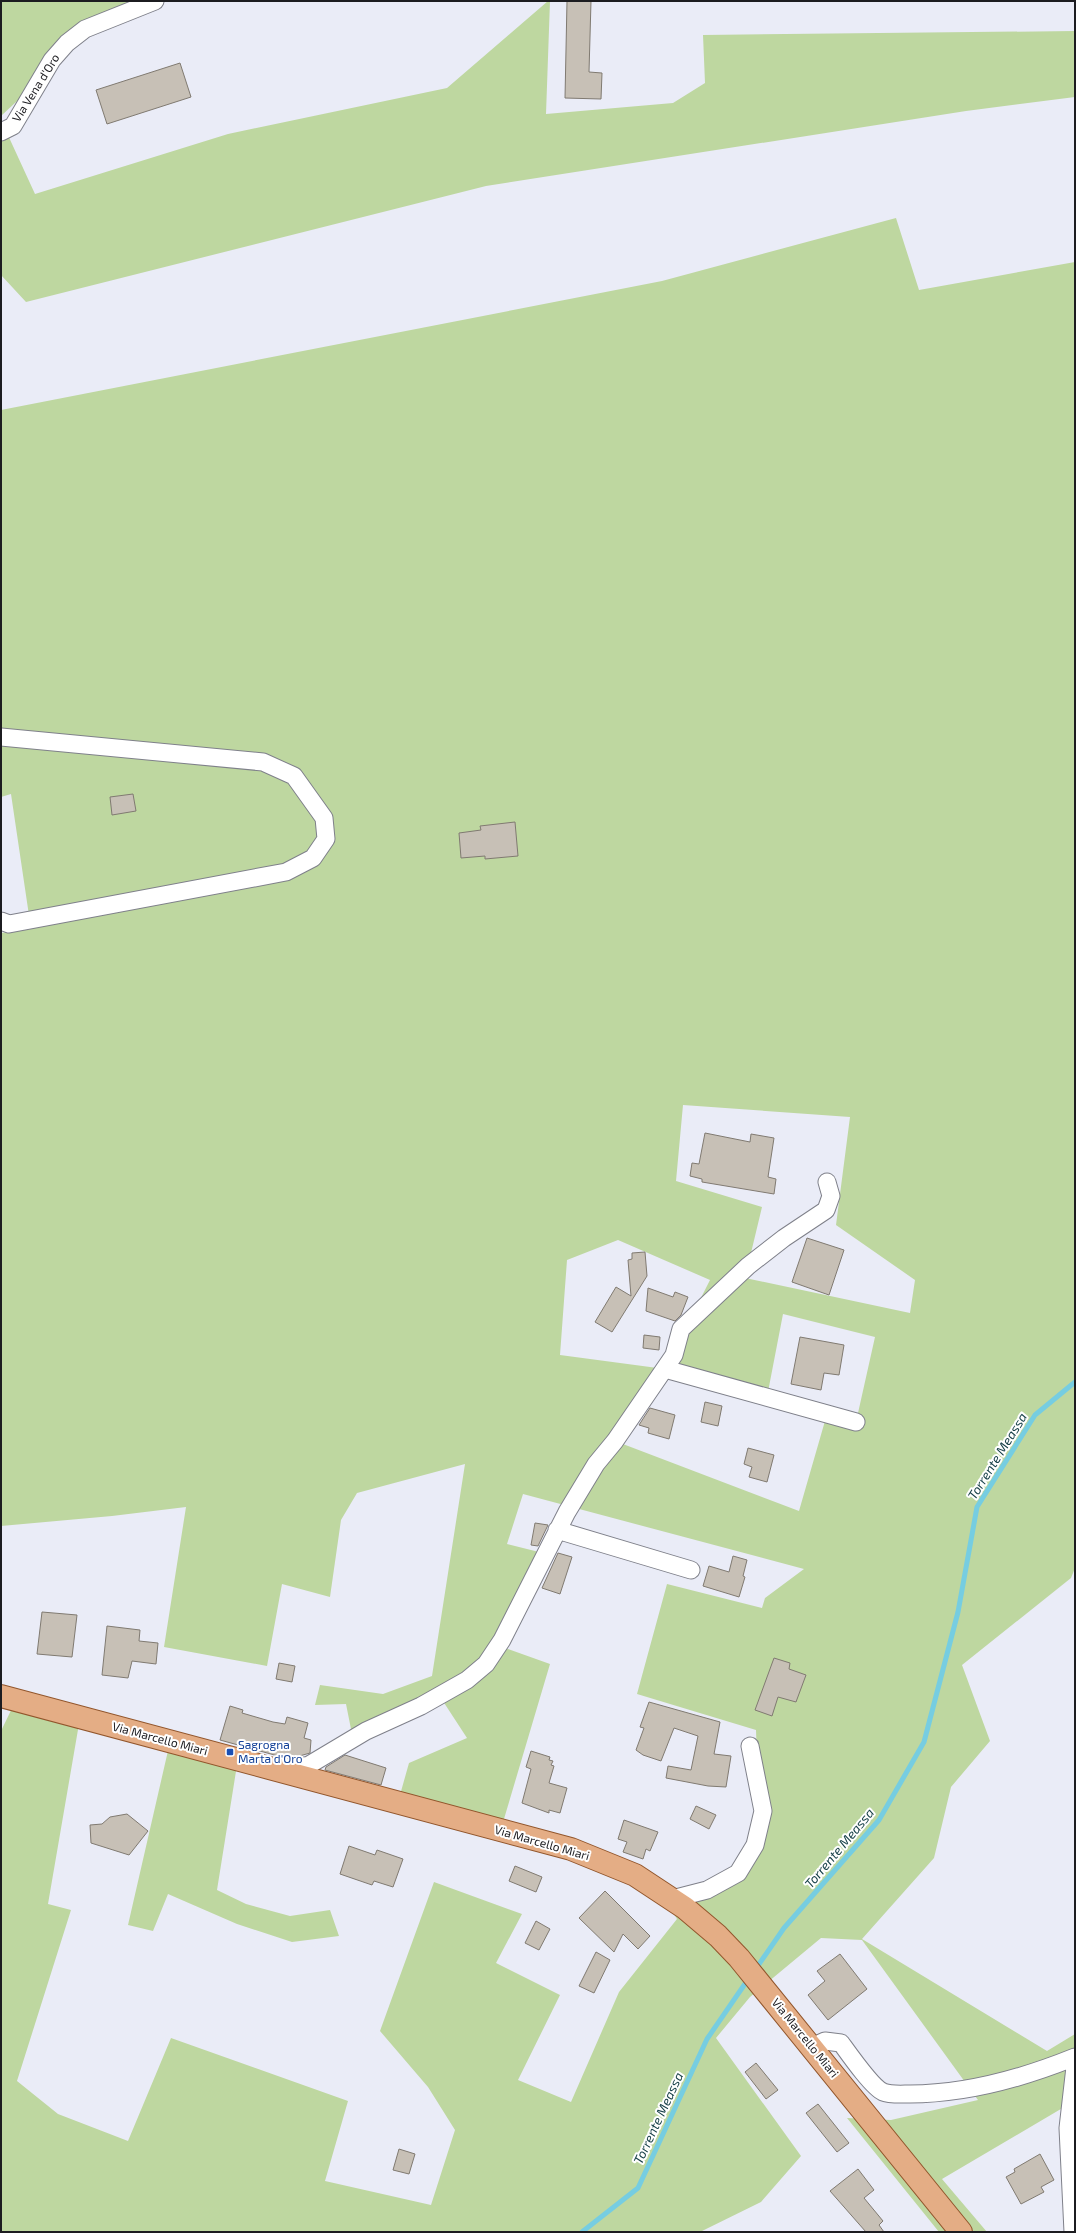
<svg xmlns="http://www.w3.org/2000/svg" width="1076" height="2233" viewBox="0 0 1076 2233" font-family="'Exo 2',sans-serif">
<rect width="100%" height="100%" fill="#eaecf7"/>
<path fill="#bed7a0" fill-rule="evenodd" d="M1 1H155L103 21 1 116Z
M548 1H550L546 114 673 103 705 83 703 35 1075 31V97L966 111 486 186 26 302 1 275V120L35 194 228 134 447 88Z
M896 218 919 290 1075 262V1568L1071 1578 962 1665 990 1741 951 1787 934 1858 862 1939 1047 2051 1075 2034V2232L1071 2103 942 2179 987 2232H939L847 2118 891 2120 978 2100 862 1940 821 1938 750 1997 716 2038 801 2156 761 2202 700 2232H1V1731L16 1700 80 1718 48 1904 71 1910 17 2081 58 2114 128 2141 171 2038 348 2101 325 2181 431 2205 455 2130 428 2087 380 2031 434 1882 522 1914 496 1963 560 1995 518 2080 571 2102 619 1992 677 1919 666 1902 733 1869 752 1843 759 1812 756 1730 637 1694 667 1584 762 1608 765 1598 804 1569 523 1494 507 1544 543 1553 497 1645 550 1664 501 1829 398 1802 409 1763 467 1738 437 1692 352 1734 346 1704 315 1705 320 1685 383 1694 432 1676 465 1464 357 1493 341 1520 330 1597 282 1584 267 1666 164 1647 186 1507 112 1516 1 1526V933L31 929 11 794 1 797V410L662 281ZM683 1105 850 1117 836 1225 915 1280 910 1313 745 1278 762 1207 676 1181ZM618 1240 710 1280 665 1369 560 1355 567 1260ZM783 1314 875 1337 856 1422 827 1414 799 1511 615 1441 665 1369 767 1397Z
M170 1742 237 1765 217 1890 246 1904 290 1916 330 1910 339 1936 292 1942 237 1924 168 1894 153 1931 128 1925Z"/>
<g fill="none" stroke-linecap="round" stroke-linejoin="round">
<path stroke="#76cde1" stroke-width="5" d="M755 1970 784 1928 879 1820 924 1742 958 1612 977 1507 1035 1415 1075 1382
M582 2232 638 2188 707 2039 749 1978"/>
</g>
<path fill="#c7c0b6" stroke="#807a71" d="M567 1H591L589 72 602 73 601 99 565 98Z
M180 63 191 97 107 124 96 90Z
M133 794 136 811 112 815 110 797Z
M515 822 518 856 485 859V856L461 858 459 833 481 830 480 826Z
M705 1133 750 1142 751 1134 774 1138 768 1177 776 1179 774 1194 702 1182V1179L690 1176 692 1163 699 1164Z
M807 1238 844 1250 829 1295 792 1282Z
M645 1252 647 1276 612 1332 595 1322 616 1287 631 1296 628 1260 632 1259V1253Z
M648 1288 673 1297 675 1292 688 1297 681 1315 675 1321 646 1311Z
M644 1335 660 1337 659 1350 643 1348Z
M800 1337 844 1345 839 1375 824 1373 821 1390 791 1384Z
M705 1402 722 1406 718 1426 701 1422Z
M650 1408 675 1415 669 1439 648 1433 649 1428 639 1425Z
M748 1448 774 1455 767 1482 749 1477 752 1467 744 1464Z
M535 1523 548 1525 538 1546 531 1545Z
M558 1553 572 1557 560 1594 542 1588Z
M733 1556 747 1560 743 1576 745 1577 739 1597 703 1586 709 1566 729 1572Z
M42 1612 77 1615 72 1657 37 1654Z
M107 1626 140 1630 139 1641 158 1643 156 1664 132 1661 128 1678 102 1675Z
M774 1658 790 1663 789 1669 806 1675 796 1702 778 1697 772 1716 755 1710Z
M279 1663 295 1666 292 1682 276 1679Z
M649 1702 720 1722 714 1754 731 1756 726 1787 708 1786 666 1778 668 1766 691 1770 698 1736 674 1728 661 1761 643 1755 636 1750 644 1728 640 1727Z
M230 1706 243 1710 242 1713 273 1722 285 1724 287 1717 308 1723 304 1738 311 1740 310 1753 289 1759 220 1740Z
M531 1751 550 1757 549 1760 553 1761 551 1765 554 1766 549 1783 567 1788 560 1813 549 1810V1813L522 1803 531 1769 526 1767Z
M345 1755 386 1768 381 1785 325 1770 326 1767Z
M696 1806 716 1815 709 1829 690 1819Z
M127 1814 148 1831 129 1855 91 1843 90 1825 102 1824 110 1817Z
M624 1820 658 1832 650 1851 646 1849 643 1859 623 1852 627 1842 618 1839Z
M349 1846 375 1855 377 1850 403 1859 393 1887 374 1881 372 1885 340 1874Z
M515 1866 542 1877 536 1892 509 1881Z
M605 1891 650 1936 638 1949 623 1934 614 1952 579 1918Z
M536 1921 550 1929 539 1950 525 1943Z
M596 1952 610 1960 594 1993 579 1986Z
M840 1954 867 1989 828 2020 808 1995 825 1981 817 1971Z
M756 2063 778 2090 766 2099 745 2072Z
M818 2104 849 2143 837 2152 806 2113Z
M399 2149 415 2154 409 2174 393 2170Z
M1040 2154 1054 2180 1041 2187 1044 2192 1021 2204 1006 2177 1015 2172 1014 2169Z
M858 2169 874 2190 864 2198 883 2221 879 2225 884 2232H866L830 2191Z"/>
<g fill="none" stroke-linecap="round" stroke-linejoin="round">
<defs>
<path id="minor" d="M1 132 13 126 52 60 67 43 85 29 155 1
M1 737 263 762 294 776 324 818 326 839 313 858 286 872 9 924 1 921
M665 1369 856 1422
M557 1530 691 1570
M283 1771 309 1765 366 1731 421 1706 467 1680 486 1664 502 1640 567 1512 596 1464 615 1441 674 1355 681 1329 748 1266 784 1238 826 1210 831 1196 827 1182
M672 1899 707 1890 738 1873 755 1845 763 1811 750 1746
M812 2047 825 2041 841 2043C849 2054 872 2087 883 2092 890 2095 902 2094 910 2094 966 2094 1023 2078 1075 2057
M1073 2232 1068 2128 1075 2067"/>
<path id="major" d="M1 1696 571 1849 635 1875 685 1908 718 1936 739 1958 961 2232"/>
</defs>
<use href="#minor" stroke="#7f808a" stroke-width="19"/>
<use href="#major" stroke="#92562c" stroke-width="24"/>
<use href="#minor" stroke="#fff" stroke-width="17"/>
<use href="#major" stroke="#e4ad85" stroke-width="22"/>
</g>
<rect fill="#1a4fb4" stroke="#fff" stroke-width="1.5" x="226" y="1748" width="8" height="8" rx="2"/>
<g text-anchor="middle" stroke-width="4" stroke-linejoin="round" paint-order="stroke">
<g font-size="12" fill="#1c1c20" stroke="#fff">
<text transform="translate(36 88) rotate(-58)" y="4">Via Vena d'Oro</text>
<text transform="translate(160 1739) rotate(15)" y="4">Via Marcello Miari</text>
<text transform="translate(542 1843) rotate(16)" y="4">Via Marcello Miari</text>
<text transform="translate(805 2038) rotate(51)" y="4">Via Marcello Miari</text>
</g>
<g font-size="12" fill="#164399" stroke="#fff" text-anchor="start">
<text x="238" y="1749">Sagrogna<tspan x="238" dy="14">Marta d'Oro</tspan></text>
</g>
<g font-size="13" font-style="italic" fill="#174048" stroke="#fff">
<text transform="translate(997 1456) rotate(-58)" y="5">Torrente Meassa</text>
<text transform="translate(839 1848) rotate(-50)" y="5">Torrente Meassa</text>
<text transform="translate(658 2118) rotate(-65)" y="5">Torrente Meassa</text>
</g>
</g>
<rect width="1076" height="2233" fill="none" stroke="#1c1c20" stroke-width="4"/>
</svg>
